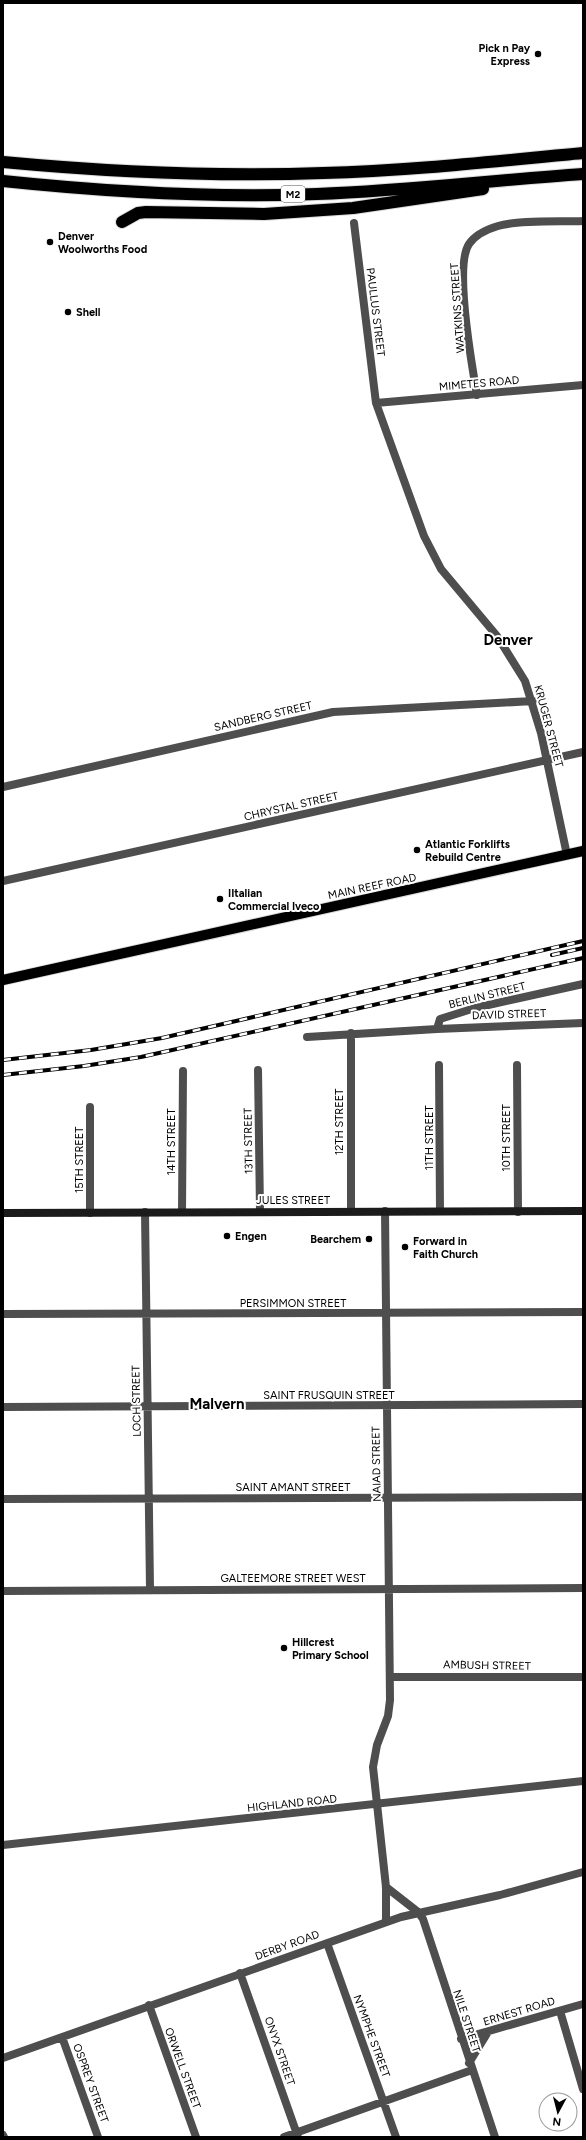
<svg xmlns="http://www.w3.org/2000/svg" width="586" height="2140" viewBox="0 0 586 2140" font-family="Figtree,sans-serif">
<rect width="100%" height="100%" fill="#fff"/>
<g fill="none" stroke-linecap="round" stroke-linejoin="round">
<defs>
<path id="primary" d="M3 980 583 851"/>
<path id="highway" d="M3 162C110 172 216 177 323 173 410 171 497 161 583 153
M3 181C108 192 212 198 317 194 406 191 495 180 583 174
M122 222 138 213 146 212 264 214 353 208 483 189"/>
</defs>
<use href="#primary" stroke="#dbdbdb" stroke-width="12"/>
<use href="#highway" stroke="#dbdbdb" stroke-width="14"/>
<path stroke="#4e4e4e" stroke-width="8" d="M354 223 376 403 424 536 441 569 497 636 525 681 541 733 567 855
M477 395C472 366 454 266 469 244 475 235 488 229 498 226 517 220 561 222 583 221
M376 403 583 385
M3 787 333 712 533 701
M3 881 583 752
M437 1029 583 1023
M307 1037 437 1029 440 1019 475 1008 583 984
M439 1065 440 1211
M517 1065 518 1212
M258 1070 260 1211
M351 1211V1033
M385 1211 390 1700 388 1716 377 1745 373 1767 386 1887V1922
M145 1212 150 1589
M182 1212 183 1071
M90 1213V1107
M3 1314 583 1312
M3 1407 583 1404
M3 1499 583 1497
M3 1591 583 1588
M390 1677H583
M3 1845 583 1781
M386 1887 418 1912 423 1919 495 2137
M327 1943 396 2137
M240 1973 298 2137
M149 2005 196 2137
M560 2011 583 2089
M62 2037 98 2137
M461 2039 583 2004
M3 2058 401 1917 500 1895 583 1872
M469 2063 488 2032
M3 2135 4 2137
M284 2137 472 2070"/>
<path stroke="#1b1b1b" stroke-width="8" d="M3 1213 583 1211"/>
<use href="#primary" stroke="#000" stroke-width="10"/>
<use href="#highway" stroke="#000" stroke-width="12"/>
<defs>
<path id="rail" d="M552 955 583 948
M3 1060 91 1050 162 1038 583 941
M3 1075 84 1066 141 1057 583 958"/>
</defs>
<use href="#rail" stroke="#000" stroke-width="4"/>
<use href="#rail" stroke="#fff" stroke-width="2.5" stroke-dasharray="8" stroke-linecap="butt"/>
</g>
<g fill="#000" stroke="#fff" stroke-width="1.5">
<circle cx="538" cy="54" r="4"/>
<circle cx="50" cy="242" r="4"/>
<circle cx="68" cy="312" r="4"/>
<circle cx="417" cy="850" r="4"/>
<circle cx="220" cy="899" r="4"/>
<circle cx="227" cy="1236" r="4"/>
<circle cx="369" cy="1239" r="4"/>
<circle cx="405" cy="1247" r="4"/>
<circle cx="284" cy="1648" r="4"/>
</g>
<g text-anchor="middle" stroke-width="4" stroke-linejoin="round" paint-order="stroke">
<rect fill="#fff" stroke="#4c4c4c" stroke-width="1" x="281" y="186" width="24" height="16" rx="3"/>
<g font-size="10" font-weight="bold" fill="#000">
<text x="293" y="198">M2</text>
</g>
<g font-size="11" font-weight="bold" fill="#000" stroke="#fff" text-anchor="start">
<text x="530" y="52" text-anchor="end">Pick n Pay<tspan x="530" dy="13">Express</tspan></text>
<text x="58" y="240">Denver<tspan x="58" dy="13">Woolworths Food</tspan></text>
<text x="76" y="316">Shell</text>
<text x="425" y="848">Atlantic Forklifts<tspan x="425" dy="13">Rebuild Centre</tspan></text>
<text x="228" y="897">IItalian<tspan x="228" dy="13">Commercial Iveco</tspan></text>
<text x="235" y="1240">Engen</text>
<text x="361" y="1243" text-anchor="end">Bearchem</text>
<text x="413" y="1245">Forward in<tspan x="413" dy="13">Faith Church</tspan></text>
<text x="292" y="1646">Hillcrest<tspan x="292" dy="13">Primary School</tspan></text>
</g>
<g font-size="11" fill="#000" stroke="#fff">
<text transform="translate(457 308) rotate(-94)" y="4">WATKINS STREET</text>
<text transform="translate(376 312) rotate(83)" y="4">PAULLUS STREET</text>
<text transform="translate(479 383) rotate(-5)" y="4">MIMETES ROAD</text>
<text transform="translate(263 716) rotate(-13)" y="4">SANDBERG STREET</text>
<text transform="translate(549 726) rotate(75)" y="4">KRUGER STREET</text>
<text transform="translate(291 806) rotate(-13)" y="4">CHRYSTAL STREET</text>
<text transform="translate(372 886) rotate(-12)" y="4">MAIN REEF ROAD</text>
<text transform="translate(487 995) rotate(-14)" y="4">BERLIN STREET</text>
<text transform="translate(509 1014) rotate(-2)" y="4">DAVID STREET</text>
<text transform="translate(339 1122) rotate(-90)" y="4">12TH STREET</text>
<text transform="translate(429 1138) rotate(-90)" y="4">11TH STREET</text>
<text transform="translate(506 1138) rotate(-90)" y="4">10TH STREET</text>
<text transform="translate(248 1141) rotate(-91)" y="4">13TH STREET</text>
<text transform="translate(171 1142) rotate(-90)" y="4">14TH STREET</text>
<text transform="translate(79 1160) rotate(-90)" y="4">15TH STREET</text>
<text x="293" y="1204">JULES STREET</text>
<text x="293" y="1307">PERSIMMON STREET</text>
<text x="329" y="1399">SAINT FRUSQUIN STREET</text>
<text transform="translate(136 1401) rotate(-91)" y="4">LOCH STREET</text>
<text transform="translate(376 1464) rotate(-91)" y="4">NAIAD STREET</text>
<text x="293" y="1491">SAINT AMANT STREET</text>
<text x="293" y="1582">GALTEEMORE STREET WEST</text>
<text transform="translate(487 1665) rotate(1)" y="4">AMBUSH STREET</text>
<text transform="translate(292 1803) rotate(-6)" y="4">HIGHLAND ROAD</text>
<text transform="translate(287 1945) rotate(-20)" y="4">DERBY ROAD</text>
<text transform="translate(519 2011) rotate(-17)" y="4">ERNEST ROAD</text>
<text transform="translate(467 2021) rotate(72)" y="4">NILE STREET</text>
<text transform="translate(372 2036) rotate(70)" y="4">NYMPHE STREET</text>
<text transform="translate(280 2051) rotate(71)" y="4">ONYX STREET</text>
<text transform="translate(183 2068) rotate(70)" y="4">ORWELL STREET</text>
<text transform="translate(91 2083) rotate(70)" y="4">OSPREY STREET</text>
</g>
<g font-size="15" font-weight="bold" fill="#000" stroke="#fff">
<text x="508" y="645">Denver</text>
<text x="217" y="1409">Malvern</text>
</g>
</g>
<rect width="586" height="2140" fill="none" stroke="#000000" stroke-width="8"/>
<g transform="translate(558 2112) rotate(187)"><circle r="19" fill="#ffffff" stroke="#999999"/>
<path d="M0-3L7 15L0 10L-7 15Z" fill="#000000"/>
<text y="-6" font-size="11" font-weight="bold" text-anchor="middle" fill="#000000">N</text>
</g>
</svg>
